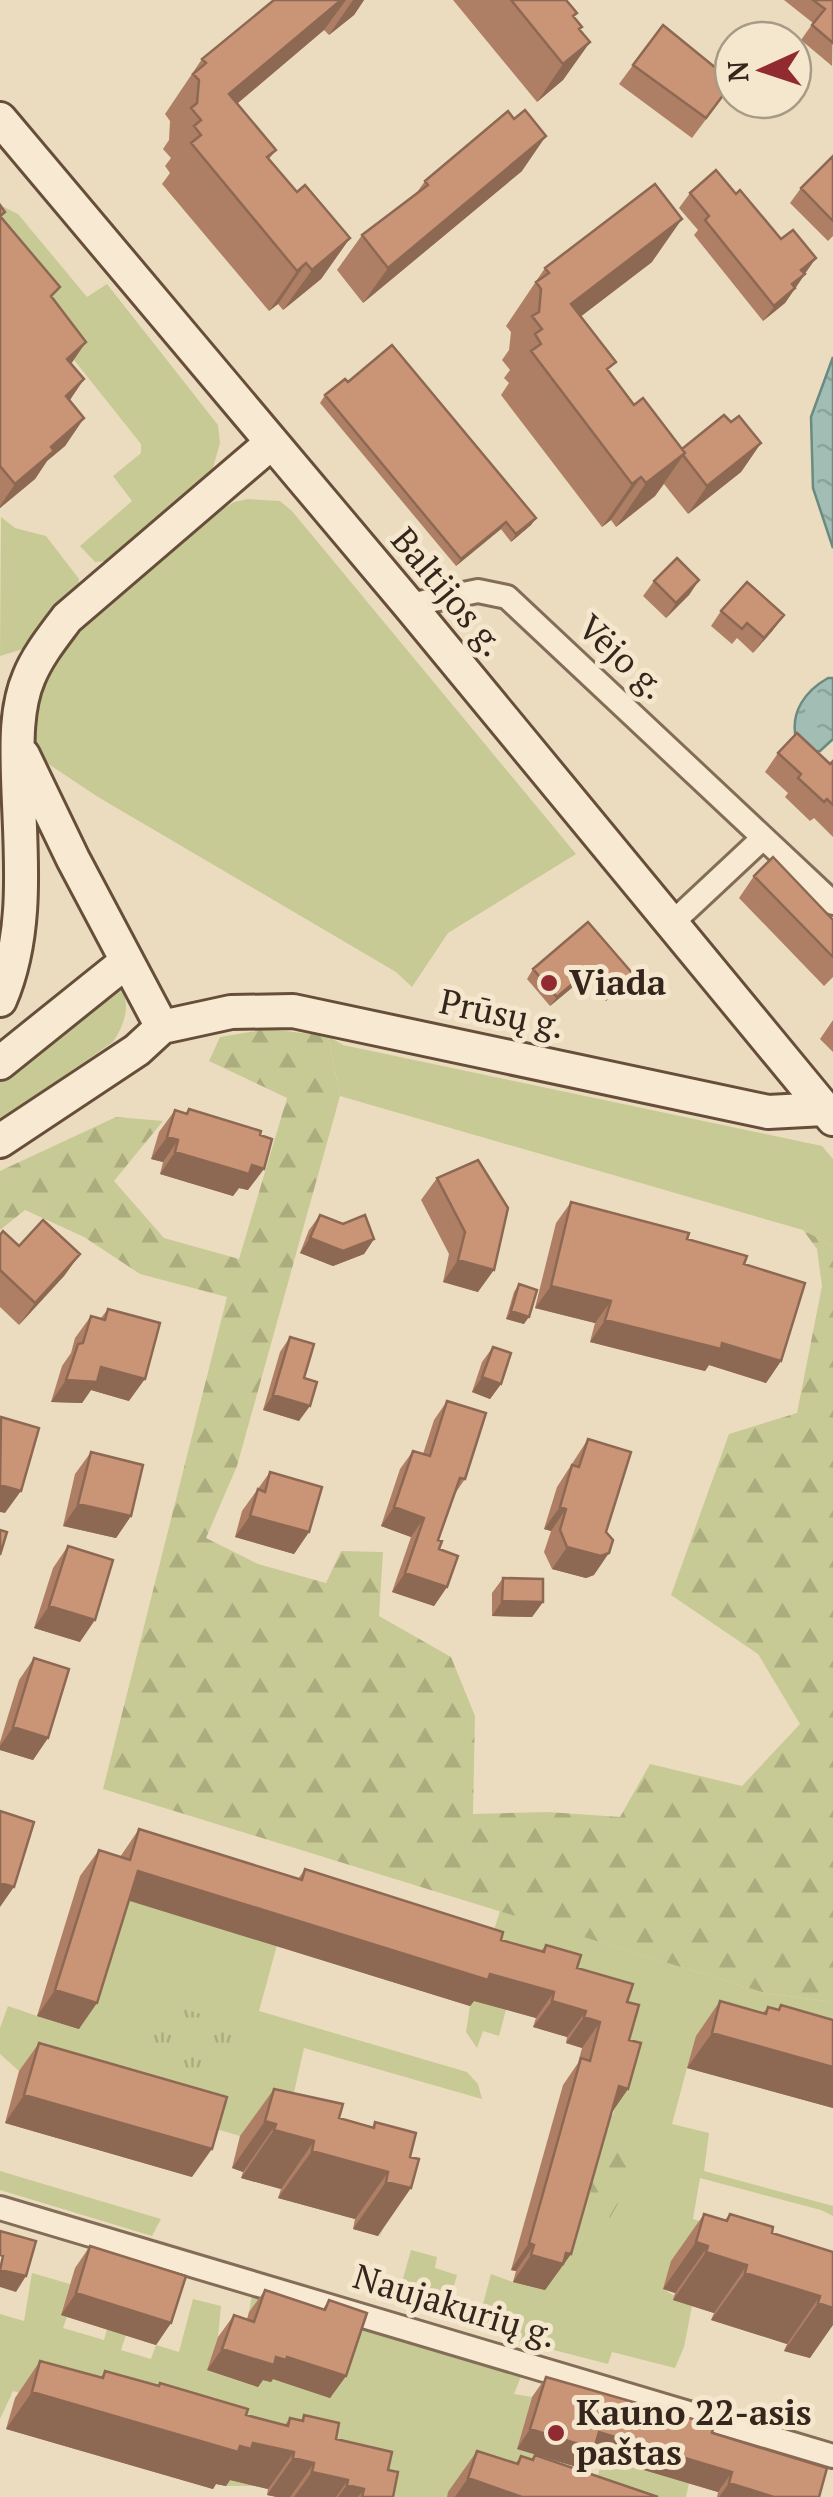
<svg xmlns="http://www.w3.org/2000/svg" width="833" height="2497" viewBox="0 0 833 2497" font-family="'PT Serif',serif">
<defs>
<pattern id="forest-firs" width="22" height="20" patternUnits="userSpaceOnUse" patternTransform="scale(2.5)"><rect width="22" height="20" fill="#c7ca94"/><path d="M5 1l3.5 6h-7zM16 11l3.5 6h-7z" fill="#acad7f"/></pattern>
<pattern id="park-tufts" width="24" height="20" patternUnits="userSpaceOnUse" patternTransform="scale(2.5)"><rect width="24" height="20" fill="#c7ca94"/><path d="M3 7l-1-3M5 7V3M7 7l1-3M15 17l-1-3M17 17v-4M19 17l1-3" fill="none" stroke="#acad7f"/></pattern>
<pattern id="water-ripples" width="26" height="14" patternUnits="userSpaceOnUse" patternTransform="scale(2.5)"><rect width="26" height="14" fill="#a2beb4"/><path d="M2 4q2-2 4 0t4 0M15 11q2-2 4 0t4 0" fill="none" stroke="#8ca39a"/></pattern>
</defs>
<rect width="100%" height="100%" fill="#ecdcbf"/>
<path fill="#c7ca94" d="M0 205 18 214 87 297 107 284 218 425 220 443 212 471 109 561 95 562 80 546 132 501 113 476 141 453V444L0 267Z
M248 499 280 501 292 511 576 854 448 933 412 987 396 972 98 797 38 757 33 743 37 699 45 677 62 652 87 621 218 512 234 502Z
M1 517 15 528 46 536 79 579 78 586 23 649 0 656Z
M117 984C133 1001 125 1024 113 1042L0 1120V1074Z
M328 1036 343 1045 822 1146 833 1159V1246L803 1230 340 1096Z
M120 1898 277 1945 259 2011 467 2072 478 2084 482 2099 304 2048 291 2106 408 2146 379 2240 386 2207 240 2136 19 2071 0 2054V2028L8 2006 37 2016Z
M500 1911 765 1993 833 2002V2062L687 2068 672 2124 709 2133 704 2171 833 2206V2216L821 2210 700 2178 693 2219 820 2259 663 2289 692 2306 684 2347 675 2368 612 2352 608 2364 476 2330 491 2274 513 2282 578 2190H592L586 2221 591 2228 595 2171 589 2109 613 2115 622 2070 515 1976 499 2036 483 2031 477 2048 466 2032 470 2006Z
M0 2171 161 2219 152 2236 0 2190Z
M411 2250 437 2257 435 2268 457 2275 445 2317 396 2303Z
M32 2273 70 2284 61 2314 67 2317 63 2328 104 2340 107 2329 126 2335 121 2350 151 2359 156 2345 179 2352 193 2299 221 2306 218 2337 207 2370 258 2387 249 2312 252 2295 522 2374 514 2394 532 2397 517 2449 598 2475 603 2457 689 2483 686 2497H465L449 2492 447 2497H365L264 2455 257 2486H226L234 2455 13 2391 0 2419V2314L24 2321Z"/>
<path fill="url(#forest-firs)" d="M269 1029 328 1036 340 1096 237 1466 206 1538 258 1564 326 1583 341 1551 383 1552 379 1616 451 1657 475 1716 473 1814 548 1812 620 1817 650 1764 742 1786 800 1724 758 1654 671 1595 729 1434 797 1413 822 1286 817 1249 803 1230 833 1246V2002L765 1993 103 1789 227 1297 140 1274 84 1237 25 1210 0 1230V1171L116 1117 163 1121 114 1181 164 1238 239 1259 287 1098 209 1061 220 1037Z
M620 2128C638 2160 625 2197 605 2225L591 2228 585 2221 591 2190H578L595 2170 610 2130Z"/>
<path fill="url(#park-tufts)" d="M154 1999 235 2025 218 2080 137 2054Z"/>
<path fill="url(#water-ripples)" stroke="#6a8b81" stroke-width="2.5" d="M833 357V548L813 488 811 417Z
M828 678H833V739L820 751 812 752 796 739C790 712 805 691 828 678Z"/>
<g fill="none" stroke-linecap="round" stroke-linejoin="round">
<defs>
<path id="street" d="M409 605 478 591 507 597 833 903
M671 924 763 838
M0 2208 833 2456"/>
<path id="secondary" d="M0 119 409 605 833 1119
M23 755 73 859 162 1027
M0 1000C30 931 20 850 18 777 17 744 16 707 29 677 38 655 53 637 67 618L270 444
M0 1063 127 961
M0 1141 137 1050 162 1027 231 1012 293 1011 768 1112 824 1109"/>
</defs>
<use href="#street" stroke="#846d58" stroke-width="28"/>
<use href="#secondary" stroke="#664e3b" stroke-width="38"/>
<use href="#street" stroke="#f8ead2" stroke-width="22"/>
<use href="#secondary" stroke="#f8ead2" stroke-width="32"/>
</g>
<path fill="#ae7f65" d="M274 0H364L354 15 329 35 324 30 238 103 276 150 269 159 297 192 350 238 321 279 283 310 278 304 269 311 162 184 170 173 165 166 171 158 163 149 169 140 170 121 165 114 202 59Z
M453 0H566L580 30 590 42 563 80 537 102Z
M784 0H833L832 66 801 40 813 23Z
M633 65 719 102 692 138 619 84Z
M833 156V236L828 241 790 203 801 188Z
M522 171 363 303 337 270 362 235 415 195 425 181Z
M690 193 736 194 781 239 816 258 785 303 763 321 694 235 698 230 679 208Z
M0 205 5 212 1 218 53 298 71 364 84 379 70 400 84 418 65 446 47 461 35 479 0 508Z
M652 262 581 316 609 372 634 405 682 449 731 422 761 443 741 472 688 514 664 484 655 496 616 527 611 520 602 527 501 395 509 383 504 378 510 370 502 360 509 350 511 332 506 326 545 268Z
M348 382 536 518 531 525 511 542 501 529 456 566 320 403 325 395Z
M699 580 689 595 666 618 643 596 654 581Z
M721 611 773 630 753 653 737 638 732 644 711 626Z
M778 753 830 764 833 761V837L814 818 810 821 785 797 788 793 765 772Z
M754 876 833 920V977L824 986 739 898Z
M588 922 626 984 606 1001 585 977 550 1006 527 979 533 969Z
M833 1020V1052L820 1039Z
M189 1109 248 1190 239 1188 233 1196 160 1174 163 1162 151 1159 159 1132 175 1110 186 1113Z
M478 1160V1292L443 1282 449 1254 421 1200 437 1178Z
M571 1202 687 1239 744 1264 781 1361 766 1383 709 1365 705 1371 590 1342 595 1323 535 1308 556 1223Z
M320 1215 374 1239 364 1254 333 1266 300 1253 309 1230Z
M0 1235 19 1246 80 1254 64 1276 19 1325 0 1307Z
M519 1284 524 1324 506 1319 514 1292Z
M108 1309 129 1401 91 1390 82 1403 51 1402 62 1366 71 1353 75 1338 91 1316 101 1318Z
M290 1337 304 1378 299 1421 263 1410 280 1352Z
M493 1347 501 1384 490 1399 472 1392 482 1362Z
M447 1401 465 1479 454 1495 438 1540 447 1587 434 1606 392 1592 411 1537 381 1526 400 1469 413 1451 423 1454 434 1420Z
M588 1439 594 1575 586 1578 552 1569 544 1552 551 1531 544 1529 557 1487Z
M91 1452 131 1516 116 1538 63 1526 75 1474Z
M270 1472 309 1532 294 1554 235 1537 242 1511Z
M68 1546 80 1642 34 1628 53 1568Z
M503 1578 543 1602 532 1617 492 1616V1593Z
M34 1658 48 1738 33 1760 0 1750V1742L19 1680Z
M139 1829 298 1879 305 1869 501 1940 541 1951 546 1945 627 2002 628 2089 612 2112 571 2254 545 2290 513 2282 516 2271 511 2270 563 2085 578 2063 582 2048 566 2043 567 2037 533 2027 536 2018 474 2001 470 2006 129 1900 79 2029 37 2016 80 1876 99 1850 120 1857Z
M720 2001 763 2013 768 2007 778 2010 781 2005 833 2020V2108L687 2068 696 2036Z
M39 2043 192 2177 5 2123 19 2071Z
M274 2089 339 2118 372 2127 375 2122 416 2133 378 2236 353 2229 355 2219 278 2198 281 2189 241 2178 243 2172 232 2168 240 2136Z
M704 2214 725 2220 730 2214 772 2233 833 2252 810 2358 784 2351 787 2344 711 2320 714 2313 673 2300 675 2293 663 2289 671 2261Z
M90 2246 171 2323 156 2345 61 2315 75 2268Z
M265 2290 323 2309 329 2300 346 2376 330 2398 273 2379 271 2382 263 2380 258 2387 207 2370 218 2337 234 2315 247 2319 249 2312Z
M40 2361 101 2377 105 2371 246 2415 285 2425 290 2418 301 2420 304 2415 336 2439 388 2470 393 2497H277L267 2495 268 2489 230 2480 226 2486 216 2484 213 2489 6 2429 15 2398Z
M546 2377 712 2433 819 2497H717L718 2492 590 2454 580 2468 517 2449 532 2397Z
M477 2451 516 2463 521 2456 531 2459 535 2455 658 2497H447L448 2492Z"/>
<path fill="#8d6853" d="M341 0H346L324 30 201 134 229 94Z
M353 0H364L354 15 329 35Z
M590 42 563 80 537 102 563 64Z
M546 136 522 171 363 303 388 268Z
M682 219 652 262 541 347 571 304Z
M350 238 321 279 283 310 312 270Z
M816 258 805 273 791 285 801 270Z
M306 263 278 304 269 311 297 271Z
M805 274 785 303 763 321 792 284Z
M86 342 67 370V359Z
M84 379 65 407 66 396Z
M84 418 65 446 47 461 35 479 0 508V506L15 484 51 447Z
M761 443 741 472 688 514 707 486Z
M685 453 655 496 616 527 646 483Z
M641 477 611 520 602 527 632 484Z
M536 518 531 525 511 542 516 534Z
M506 522 501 529 456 566 461 559Z
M699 580 689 595 666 618 676 603Z
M784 615 773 630 753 653 764 638Z
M592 967 585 977 550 1006 557 997Z
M633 974 626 984 606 1001 612 992Z
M167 1137 178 1140 163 1162 151 1159Z
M175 1152 252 1165 264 1169 248 1190 239 1188 233 1196 160 1174Z
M310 1238 374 1239 364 1254 333 1266 300 1253Z
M80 1254 64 1276 19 1325 35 1303Z
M458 1260 494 1270 478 1292 443 1282Z
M551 1286 611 1301 595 1323 535 1308Z
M511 1311 529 1317 524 1324 506 1319Z
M605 1320 722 1343 781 1361 766 1383 709 1365 705 1371 590 1342Z
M101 1367 145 1379 129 1401 91 1390 82 1403 51 1402 66 1380Z
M482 1377 501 1384 490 1399 472 1392Z
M273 1395 310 1406 299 1421 263 1410Z
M0 1485 21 1491 5 1513 0 1512Z
M78 1504 131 1516 116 1538 63 1526Z
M394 1507 424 1518 411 1537 381 1526Z
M560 1507 566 1509 551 1531 544 1529Z
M250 1516 309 1532 294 1554 235 1537Z
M567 1547 609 1553 594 1575 586 1578 552 1569Z
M405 1573 447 1587 434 1606 392 1592Z
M502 1601 543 1602 532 1617 492 1616Z
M49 1606 95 1620 80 1642 34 1628Z
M13 1727 48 1738 33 1760 0 1750V1746Z
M138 1871 490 1974 554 1992 536 2018 474 2001 470 2006 120 1898Z
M0 1883 14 1887 0 1907Z
M55 1990 97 2003 79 2029 37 2016Z
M552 2001 586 2011 567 2037 533 2027Z
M584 2017 600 2022 582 2048 566 2043Z
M712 2033 833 2067V2108L687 2068Z
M619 2086 628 2089 610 2115Z
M24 2095 212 2149 192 2177 5 2123Z
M265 2121 276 2124 243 2172 232 2168Z
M274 2130 314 2141 281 2189 241 2178Z
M312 2151 388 2172 355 2219 278 2198Z
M386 2182 411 2188 378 2236 353 2229Z
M696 2242 708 2246 675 2293 663 2289Z
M529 2243 534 2245 516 2271 511 2270Z
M706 2252 747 2265 714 2313 673 2300Z
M566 2253 571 2254 545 2290 513 2282 531 2255Z
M0 2270 26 2276 16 2292 0 2287Z
M745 2273 820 2296 787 2344 711 2320Z
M76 2293 171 2323 156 2345 61 2315Z
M818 2303 833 2308V2325L810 2358 784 2351Z
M222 2349 276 2357H287L346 2376 330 2398 273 2379 271 2382 263 2380 258 2387 207 2370Z
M32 2392 240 2446 253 2443 294 2452 268 2489 230 2480 226 2486 216 2484 213 2489 6 2429Z
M530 2429 599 2432 732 2472 718 2492 590 2454 580 2468 517 2449Z
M293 2458 314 2463 290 2497H277L267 2495Z
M312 2472 348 2480 336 2497H294Z
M468 2478 522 2497H455Z
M729 2483 774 2497H719Z
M347 2485 364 2489 358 2497H338Z"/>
<path fill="#ca9476" stroke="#8d6853" stroke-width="2.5" d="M274 0H341L229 94 276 150 267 157 297 192 305 185 350 238 312 270 306 263 297 271 191 143 201 135 194 126 201 120 191 108 197 103 199 80 193 74 206 63 202 59Z
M511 0H566L577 13 573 16 582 27 579 29 590 42 563 64Z
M813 0H833V43L812 25 825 9Z
M663 25 733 82 706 118 633 65Z
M525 110 546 136 388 268 362 235 428 185 425 181 508 111 514 119Z
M833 156V221L801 188Z
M716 170 736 194 740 190 781 239 793 230 816 258 801 270 805 274 792 284 795 288 774 306 705 220 709 216 690 193Z
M655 184 682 219 571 304 616 362 607 369 634 405 643 398 685 453 646 483 641 477 632 484 531 351 541 344 535 334 542 329 532 316 539 312 541 289 536 282 549 273 545 268Z
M0 205 5 212 0 216 60 287 51 296 86 342 67 359 84 379 66 396 84 418 51 447 54 451 15 484 0 466Z
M392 345 536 518 516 534 506 522 461 559 325 395 345 379 348 382Z
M724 415 731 422 739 416 761 443 707 486 683 455 685 453 682 449Z
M677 558 699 580 676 603 654 581Z
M747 582 784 615 764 638 747 623 742 629 721 611Z
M797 733 830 764 833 761V805L827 799 824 802 798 778 801 774 778 753Z
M773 857 833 920V957L754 876Z
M588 922 633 974 612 992 592 967 557 997 533 969Z
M189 1109 261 1131 260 1135 272 1139 264 1169 252 1165 249 1174 175 1152 178 1140 167 1137 175 1110 187 1114Z
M478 1160 508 1208 494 1270 458 1260 465 1232 437 1178Z
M571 1202 689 1233 687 1239 747 1256 744 1264 805 1283 781 1361 722 1343 721 1349 605 1320 611 1301 551 1286Z
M320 1215 343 1224 365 1215 374 1239 343 1251 310 1238Z
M43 1220 80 1254 35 1303 0 1270V1235L3 1231 19 1246Z
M519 1284 537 1290 529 1317 511 1311Z
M108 1309 160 1323 145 1379 101 1367 97 1382 66 1380 78 1344 83 1343 91 1316 105 1320Z
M290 1337 314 1344 304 1378 317 1382 310 1406 273 1395Z
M493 1347 511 1353 501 1384 482 1377Z
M447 1401 486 1413 465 1479 460 1478 438 1540 442 1541 439 1549 458 1556 447 1587 405 1573 424 1518 394 1507 413 1451 430 1456Z
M1 1417 39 1428 21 1491 0 1485Z
M588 1439 631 1452 606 1532 613 1540 609 1553 601 1556 567 1547 560 1530 566 1509 560 1507 572 1465 579 1467Z
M91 1452 143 1465 131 1516 78 1504Z
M270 1472 322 1487 309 1532 250 1516 258 1489 265 1492Z
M0 1530 7 1532 0 1555Z
M68 1546 113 1560 95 1620 49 1606Z
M503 1578 543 1579V1602L502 1601Z
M34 1658 69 1669 48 1738 13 1727Z
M0 1811 34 1822 14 1887 0 1883Z
M139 1829 302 1880 305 1869 503 1932 501 1940 544 1952 546 1945 581 1955 577 1968 633 1984 627 2002 639 2005 629 2040 641 2043 628 2089 619 2086 571 2254 566 2253 563 2264 531 2255 534 2245 529 2243 581 2058 590 2061 600 2022 584 2017 586 2011 552 2001 554 1992 490 1974 488 1980 138 1871 97 2003 55 1990 99 1850 130 1860Z
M720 2001 766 2014 768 2007 779 2010 781 2005 833 2020V2067L712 2033Z
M39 2043 227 2097 212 2149 24 2095Z
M274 2089 343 2104 339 2118 374 2128 375 2122 416 2133 410 2157 419 2159 411 2188 386 2182 388 2172 312 2151 314 2141 274 2130 276 2124 265 2121Z
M704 2214 727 2221 730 2214 773 2227 772 2233 833 2252V2308L818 2303 820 2296 745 2273 747 2265 706 2252 708 2246 696 2242Z
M0 2231 36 2241 26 2276 0 2270 3 2256 0 2255Z
M90 2246 186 2276 171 2323 76 2293Z
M265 2290 325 2310 329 2300 367 2313 346 2376 287 2357 286 2360 276 2357 274 2365 222 2349 234 2315 254 2322Z
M40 2361 103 2378 105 2371 159 2386 160 2383 248 2409 246 2415 288 2426 290 2418 303 2421 304 2415 339 2423 336 2439 392 2452 388 2470 398 2472 393 2497H362L364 2489 347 2485 348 2480 312 2472 314 2463 293 2458 294 2452 253 2443 251 2449 240 2446 238 2452 32 2392Z
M546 2377 714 2425 712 2433 827 2468 819 2497H774L729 2483 732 2472 599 2432 594 2449 530 2429Z
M477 2451 518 2464 521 2456 533 2460 535 2455 658 2497H522L468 2478Z"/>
<g fill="#922a31" stroke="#f4e7ce" stroke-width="4">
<circle cx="549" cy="983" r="10"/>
<circle cx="556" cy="2433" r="10"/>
</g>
<g text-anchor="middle" stroke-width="10" stroke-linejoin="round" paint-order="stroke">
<g font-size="35" fill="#34261c" stroke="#f4e7ce">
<text transform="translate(448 592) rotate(50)" y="12">Baltijos g.</text>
<text transform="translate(622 657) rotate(43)" y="12">Vėjo g.</text>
<text transform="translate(502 1014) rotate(12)" y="12">Prūsų g.</text>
<text transform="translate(455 2306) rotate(17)" y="12">Naujakurių g.</text>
</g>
<g font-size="35" font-weight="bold" fill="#34261c" stroke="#f4e7ce" text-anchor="start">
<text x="569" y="995">Viada</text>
<text x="576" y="2425">Kauno 22-asis<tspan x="576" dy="40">paštas</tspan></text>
</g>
</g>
<g transform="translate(763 70) rotate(267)"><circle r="48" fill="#f4e7ce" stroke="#a79a87" stroke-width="2.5"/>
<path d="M0-8L18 38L0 25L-18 38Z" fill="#922a31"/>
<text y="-15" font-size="28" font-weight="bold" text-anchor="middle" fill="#34261c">N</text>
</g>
</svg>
